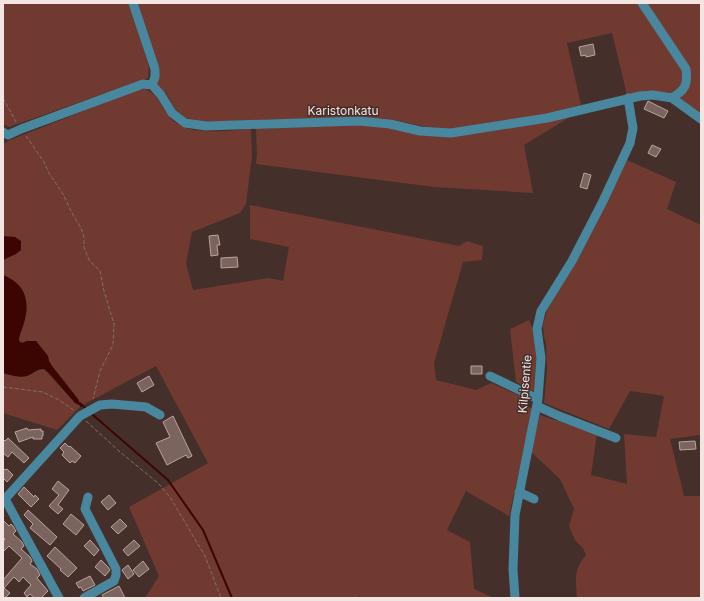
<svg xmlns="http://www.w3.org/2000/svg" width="704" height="601" viewBox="0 0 704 601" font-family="Inter,sans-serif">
<rect width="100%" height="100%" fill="#442f2b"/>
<path fill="#703a30" d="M3 3H130L149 67 148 78 9 127 3 124Z
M137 3H638L683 70 685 81 671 96 654 91 627 95 612 33 567 43 581 105 547 115 451 129 422 126 389 119 350 117 203 122 186 118 175 109 166 93 156 85 160 69 143 25Z
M645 3H701V115L677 99 690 81Z
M145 89C160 96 159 104 169 116 185 138 227 130 251 129L252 156 246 204 240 213 192 232 186 264 193 290 269 278 283 281 289 247 250 239V205L459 246 467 241 483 246 482 260 463 262 434 363 436 380 476 390 491 383 523 397 519 402 533 409 509 516 466 491 447 530 470 542 474 589 494 598H362L360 596 356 598H145L159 576 129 507 208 463 156 366 81 406 57 430 3 413V373C10 375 22 379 29 375 35 372 37 369 44 369L75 403 78 399 52 366 49 361 48 356 36 341H27L22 343 19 341C19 332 24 324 26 314 30 297 18 281 3 275V260H5L8 237 3 236V220L4 219 3 208V144L10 140 137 90Z
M570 117 524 145 533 193 434 187 256 164 257 154 256 129 362 124 391 127 420 134Z
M627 160 676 182 667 209 701 225V435L670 439 684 496H701V598H577C576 580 573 570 586 555L583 548 575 540 569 526 574 509 560 479 531 452 540 415 597 434 591 475 627 484 624 434 656 437 664 396 630 391 609 429 544 403 547 370 546 343 544 337 543 325 547 310 577 261Z
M529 320 532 327 538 361 535 392 516 382 510 329Z"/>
<path fill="#3b0602" d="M3 236 15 237 21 241V250L16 254 3 260Z
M3 275C26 284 30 301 24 323 22 330 19 335 19 341L22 343 27 341H36L48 356 49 361 52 366 78 399 81 406 75 403 49 373 44 369C37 369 35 372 29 375 22 379 10 375 3 373Z"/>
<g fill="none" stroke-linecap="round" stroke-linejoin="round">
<path stroke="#3b0602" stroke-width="2" d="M81 406 80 403 85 408
M93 415 168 480 203 530 232 598"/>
</g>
<path fill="#7b635e" stroke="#bea39e" d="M593 44 595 55 586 57V55L581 56 579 47Z
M648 101 668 111 664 118 644 109Z
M652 145 661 149 656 157 648 153Z
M584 173 591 175 587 189 580 187Z
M218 235 220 245H217L218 255 211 256 209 236Z
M237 257 238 267 221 268V258Z
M471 366H482V374H471Z
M149 376 154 385 142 392 137 383Z
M173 416 192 456 188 458 186 455 167 465 156 443 170 437 163 422Z
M27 428 28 430 41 429V431H43V436H42V439H33V437L19 442 15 432Z
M8 438 29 458 24 463 12 452 8 457 3 453V439L5 441Z
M695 441 696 449 680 450 679 442Z
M65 443 69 447 70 446 81 456 75 463 72 461 70 463 62 455 64 452 60 448Z
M3 468 5 470 7 469 13 475 7 482 3 478Z
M58 481 69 490 58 505 63 509 58 514 49 506 59 495 52 489Z
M24 487 34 497 35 495 39 499 31 507 18 494Z
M109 495 116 503 108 510 101 502Z
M28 510 57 537 50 545 30 528 33 524 24 515Z
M71 514 84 525 76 535 63 524Z
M120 519 127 526 118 534 111 527Z
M3 520 9 526 11 524 13 526 16 531 13 534 22 542 24 546 21 549 30 557 32 561 30 564 37 569 40 575 37 578 48 591 41 598H35L30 594 27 597 24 593 31 585 23 577 19 582 14 577 4 588 10 593 5 598H3V580L22 558 9 546 3 552V542L5 539 3 537Z
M90 540 99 550 94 556 84 546Z
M134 540 140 546 128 556 123 550Z
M55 547 77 568 68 577 60 570 61 569 47 556Z
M101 560 108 567 110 570 105 576 95 567Z
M143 561 149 569 139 577 133 570Z
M128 565 134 574 128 579 122 570Z
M90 576 95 585 83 591 81 587 79 588 76 583Z
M119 586 125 598H104L102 595Z"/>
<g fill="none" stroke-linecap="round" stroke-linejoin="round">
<path stroke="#826f6c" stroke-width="1" stroke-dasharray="4 2" stroke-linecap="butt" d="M3 98 16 122
M26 136 44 162 49 173 63 194 72 213 81 228 84 237V247L89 260 100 271 104 291 114 324 113 345 100 371 93 399
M3 387 43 392 59 400 75 411
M86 421 120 452 158 483 170 497 205 556 221 598"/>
<path stroke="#48879e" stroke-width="9" d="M133 3 155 69V77L152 85
M642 3 686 69C688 85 685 90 672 98
M3 132 8 135 21 129 143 84 152 85 161 95 172 113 185 123 206 126 359 121 390 124 420 131 451 133 547 118 640 96 653 95 672 98 701 119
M490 376 538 399
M537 406 559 416 616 438
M519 492 534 499
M59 598 5 499 80 416 100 405 112 404 146 407 160 415
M84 598 114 581 116 575V569L85 509 88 497
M515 598 513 569 515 515 538 399 541 358 537 329 541 311 572 261 603 201 630 143 633 128 628 98"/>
</g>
<g text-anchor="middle" stroke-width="3" stroke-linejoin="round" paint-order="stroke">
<g font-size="12" fill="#f3e5e2" stroke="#442f2b">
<text x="343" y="115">Karistonkatu</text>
<text transform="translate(525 384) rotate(-85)" y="4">Kilpisentie</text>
</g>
</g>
<rect width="704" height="601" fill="none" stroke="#f3e5e2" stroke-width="8"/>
</svg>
